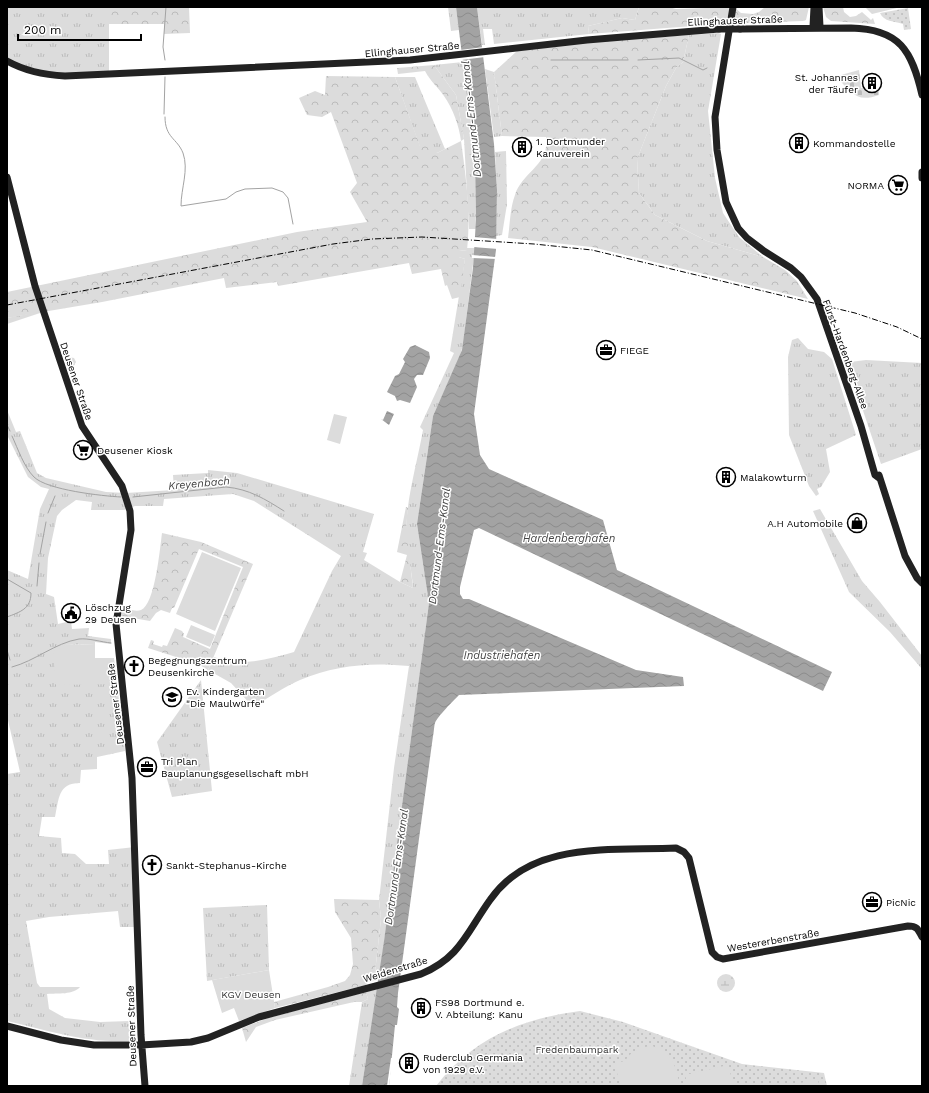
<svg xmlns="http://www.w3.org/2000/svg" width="929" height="1093" viewBox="0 0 929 1093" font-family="'Work Sans',sans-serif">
<defs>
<pattern id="grass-tufts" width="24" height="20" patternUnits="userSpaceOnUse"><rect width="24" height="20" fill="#dcdcdc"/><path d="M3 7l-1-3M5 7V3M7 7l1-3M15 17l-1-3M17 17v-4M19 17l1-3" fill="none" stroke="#bbb"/></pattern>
<pattern id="forest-crowns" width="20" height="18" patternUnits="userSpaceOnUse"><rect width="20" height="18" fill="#dcdcdc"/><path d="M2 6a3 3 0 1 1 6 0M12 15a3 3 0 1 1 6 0" fill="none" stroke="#bbb"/></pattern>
<pattern id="wetland-marsh" width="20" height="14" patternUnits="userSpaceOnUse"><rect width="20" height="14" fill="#dcdcdc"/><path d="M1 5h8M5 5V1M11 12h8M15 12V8" fill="none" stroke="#bbb"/></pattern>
<pattern id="cemetery-stones" width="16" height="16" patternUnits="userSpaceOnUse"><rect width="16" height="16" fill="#dcdcdc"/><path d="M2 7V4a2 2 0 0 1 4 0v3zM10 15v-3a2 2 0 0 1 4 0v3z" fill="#bbb"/></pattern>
<pattern id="park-dots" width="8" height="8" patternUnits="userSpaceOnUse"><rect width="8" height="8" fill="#dcdcdc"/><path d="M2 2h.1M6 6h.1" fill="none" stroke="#bbb" stroke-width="1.8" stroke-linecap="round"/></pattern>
<pattern id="water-waves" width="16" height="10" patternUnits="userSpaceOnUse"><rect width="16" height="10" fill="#a3a3a3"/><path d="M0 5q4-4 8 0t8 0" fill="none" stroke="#8b8b8b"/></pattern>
</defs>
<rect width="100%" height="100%" fill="#fff"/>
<path fill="url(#grass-tufts)" d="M7 7H109V74L47 75 7 61Z
M448 7H456L459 30 451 31Z
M477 7H639L635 20 622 18 588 26 589 34 494 44 492 29H483L485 45H482Z
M718 33 721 34 708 111 715 178 723 213 739 237 763 257 707 241 655 215 639 193 637 159 666 86 676 68 683 62 689 35Z
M463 62 475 160 476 229H469L464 139 456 95 434 65Z
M485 69 494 72 502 136 494 137Z
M395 77H415L445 149 437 153 420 147Z
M506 151 507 204 502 235 496 236 497 190 495 152Z
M467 248H475L463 345 460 356 433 416 417 524 429 603 379 980 374 981 381 919 379 900 394 768 409 666C371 662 335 665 300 680 284 687 268 698 253 707L231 683 208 670 214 657C239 668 269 659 294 652L332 571 341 556 254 501 233 494 164 499 163 506H135L124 510H91L92 502 76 500 62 510 57 516 48 558 46 594 54 597 58 624 71 621 72 629 89 628 88 636 111 639V644L95 642V644L66 645 56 684H117L125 751 97 757V769L81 770 80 783C58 783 59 799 55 817H42L39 836 61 838 62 853 75 854 86 864H109L108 850 135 847 138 927H120L118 911 49 917 26 921 37 983 40 987H80C73 995 58 993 47 994L49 1009 65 1018 100 1022 130 1021V1041C85 1043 50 1031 7 1021V774L20 772 7 716V570L28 579 40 509 49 489 41 487 28 477 7 435V410L16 432 20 431 37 473 46 478 106 492 126 493 174 490 173 475 208 473V470L237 473 374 514 363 552 367 553 364 560 400 582 413 588C412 568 405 547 406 527 408 493 417 463 423 430L420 427 454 353 450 351 465 259 459 257V251L467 250Z
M43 311V312L7 324V318Z
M798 338 808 349 824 352 832 359 856 435 826 449 830 472 821 487 817 489 819 494 816 496 809 486 789 435 788 357 792 340Z
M68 357 74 358 76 362 70 372 66 358Z
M866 360 922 363V449L881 464 854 384 845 366 850 362Z
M820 509 862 581 880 602 922 656V669L890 632 849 592 813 511Z
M201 680 212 791 172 797 157 742Z
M267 905 269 970 207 981 203 908Z
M377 989 362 1086H349L362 1002 368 999 366 992Z"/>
<path fill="url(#forest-crowns)" d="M109 7H189L190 33 164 34V24H109Z
M639 7H669L676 9 734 7 741 13 753 14 759 12 765 7H809L806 20 803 21 719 24 589 34 588 26 622 18 635 20Z
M823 7H843L844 12 850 17 856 16 862 12 871 20 873 18 875 24 831 21 826 17Z
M689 35 683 62 676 68 666 86 637 159 639 193 655 215 707 241 763 257 785 270 797 281 808 299 592 247 508 238C510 224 510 208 515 195 522 172 550 165 546 137L502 136 494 72 517 51 590 42Z
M434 65 456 95 464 139 461 141C466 177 471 213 467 250L459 251V257L465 259 460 297 452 299 447 285 445 286 441 269 412 274 409 263 278 286 277 282 226 288 224 278 102 302 7 318V292L297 232 367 222 350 192 357 183 331 112 322 117 307 115 299 98 315 91 325 95 326 76 395 77 420 146 431 141 437 153 461 141C459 125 453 109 444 96 438 87 430 81 425 71L398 74 397 68Z
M406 507 408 508 406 528 413 588 400 582 407 555 397 552Z
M162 533 201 542 253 564 208 670 198 664 148 648 151 640 154 641 153 644 162 647 163 645 167 646 175 628 182 631 184 634 183 637 210 649 243 567 199 549 174 608H172L170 613 161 610 156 613 150 621 121 616 122 608C127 609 136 612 141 610 155 605 160 548 162 533Z
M334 899 379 900 381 919 374 981 367 982 366 985 275 1008 274 1002 328 987 345 981 350 975 353 964 351 938 335 912Z
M366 992 368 999 362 1002H354L275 1020 256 1027 246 1042 242 1028 268 1018Z"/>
<path fill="url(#wetland-marsh)" d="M717 983a9 9 0 1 1 18 0a9 9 0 1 1-18 0Z"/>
<path fill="url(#cemetery-stones)" d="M859 70 861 88H879V95C856 103 853 93 837 78L841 75Z"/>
<path fill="url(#park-dots)" d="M908 8 911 29 904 30 903 24C894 21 884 22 880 13Z
M580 1011 623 1022 742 1064 824 1073 827 1086H436C474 1038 520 1019 580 1011Z"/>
<path fill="#dcdcdc" d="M865 7H901L872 14Z
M334 414 347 417 340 444 327 440Z
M202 552 241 568 215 631 176 614Z
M191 625 215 635 210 647 186 637Z
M95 644V658H114L117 684 56 685 53 651 66 645Z
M269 970 275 1008 239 1021 234 1008 222 1013 212 980Z
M652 1046C673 1052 676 1067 680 1086H620L615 1063 625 1061C631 1051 640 1047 652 1046Z
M728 1065 734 1086H688L685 1075Z
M818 1079 819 1086H787Z"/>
<path fill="url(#water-waves)" d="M456 7H477L494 144 497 190 496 250 474 414 480 455 489 469 603 520 617 570 832 672 823 691 479 528 474 530 460 587V594L463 599H469L636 670 683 677 684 686 459 695C453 701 438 716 435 723 434 726 434 732 433 736L398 993 397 1007 399 1009 397 1025H395L389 1086H362L384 941 429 603 417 524 433 416 462 350 473 268 476 220 475 160Z
M415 345 429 352 430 358 423 375H417L414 379 417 387 410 403 400 400 397 401 395 396 387 392 395 376 399 374 405 362 403 359 410 347Z
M387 411 394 414 389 425 381 419 383 420Z"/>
<path fill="#fff" d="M484 47 485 57 461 60 460 50Z
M473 237 498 239V249L473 247Z
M472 255 497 257V259L472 258Z
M391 1058H393L390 1078 389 1086H387Z"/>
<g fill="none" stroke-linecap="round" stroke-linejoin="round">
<path stroke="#a3a3a3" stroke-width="1" d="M165 60 163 47 166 7
M551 60H628
M638 60 679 58 703 70 707 68
M164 114 165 77
M165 117C165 138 177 138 183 153 189 170 181 188 181 206L226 199 236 192 245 189 272 188 283 192 288 198 293 224
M7 425 10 431
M12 436C18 449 24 467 34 477 47 490 102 496 121 497
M133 497 226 487C249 489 265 499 284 511
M48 513 55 496
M40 554 46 522
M7 579 31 593C31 609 20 612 7 617
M37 586 39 563
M7 650 10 660
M12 667C35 661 55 643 79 639 89 638 101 642 111 643"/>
<path stroke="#222" stroke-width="7" d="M733 7 715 117 717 150 726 202 738 228 747 238 764 251 791 268 801 277 817 299 861 426 875 475 879 478
M819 7 820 27
M813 27 814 7
M740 29 851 28C900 29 912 51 922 95
M7 61C25 71 44 75 65 76L410 60 587 40 719 29
M922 172V178
M7 177 35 286 82 426 122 486 130 511 131 530 116 624 132 778 141 1035 145 1086
M879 475 905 556 917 578 922 583
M7 1026 61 1040 94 1045H141L191 1042 208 1038 259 1017 421 974C460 958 467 932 490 900 531 840 612 851 676 848L684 852 689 858 712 952 717 957 723 959 908 926C917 926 918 929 922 937"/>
<path stroke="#000" stroke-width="1" stroke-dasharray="6 2 1 2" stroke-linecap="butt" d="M7 305 333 244 372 239 422 237 534 244 592 250 855 313 897 327 922 339"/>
<path stroke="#222" stroke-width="7" d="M719 29H740"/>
</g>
<defs>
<symbol id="building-ring" viewBox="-11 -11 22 22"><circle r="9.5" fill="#fff" stroke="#000" stroke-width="1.5"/><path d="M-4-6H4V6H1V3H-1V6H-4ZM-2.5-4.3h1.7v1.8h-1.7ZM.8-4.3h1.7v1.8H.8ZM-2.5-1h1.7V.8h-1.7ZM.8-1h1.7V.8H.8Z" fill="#000"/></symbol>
<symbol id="supermarket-ring" viewBox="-11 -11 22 22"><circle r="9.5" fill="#fff" stroke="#000" stroke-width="1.5"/><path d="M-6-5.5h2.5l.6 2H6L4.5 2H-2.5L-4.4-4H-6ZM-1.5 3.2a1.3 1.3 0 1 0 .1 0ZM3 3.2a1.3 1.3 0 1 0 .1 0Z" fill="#000"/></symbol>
<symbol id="office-ring" viewBox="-11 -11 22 22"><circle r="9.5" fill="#fff" stroke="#000" stroke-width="1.5"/><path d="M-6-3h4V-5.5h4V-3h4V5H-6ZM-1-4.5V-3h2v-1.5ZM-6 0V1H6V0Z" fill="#000"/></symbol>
<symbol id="shop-ring" viewBox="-11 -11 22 22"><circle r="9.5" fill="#fff" stroke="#000" stroke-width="1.5"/><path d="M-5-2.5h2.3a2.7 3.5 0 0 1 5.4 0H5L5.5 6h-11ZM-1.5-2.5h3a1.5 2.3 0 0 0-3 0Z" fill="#000"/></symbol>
<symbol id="civic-ring" viewBox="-11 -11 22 22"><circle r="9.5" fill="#fff" stroke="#000" stroke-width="1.5"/><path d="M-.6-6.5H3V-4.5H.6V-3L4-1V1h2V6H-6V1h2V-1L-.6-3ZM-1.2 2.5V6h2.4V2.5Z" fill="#000"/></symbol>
<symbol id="church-ring" viewBox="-11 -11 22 22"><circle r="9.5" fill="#fff" stroke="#000" stroke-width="1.5"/><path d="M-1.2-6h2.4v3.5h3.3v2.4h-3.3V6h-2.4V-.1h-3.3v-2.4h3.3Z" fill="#000"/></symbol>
<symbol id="school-ring" viewBox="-11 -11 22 22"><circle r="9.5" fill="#fff" stroke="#000" stroke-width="1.5"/><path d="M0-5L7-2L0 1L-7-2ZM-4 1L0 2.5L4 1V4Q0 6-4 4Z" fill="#000"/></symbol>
</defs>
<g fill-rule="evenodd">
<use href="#building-ring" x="861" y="72" width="22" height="22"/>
<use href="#building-ring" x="788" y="132" width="22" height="22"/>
<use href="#building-ring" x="511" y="136" width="22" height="22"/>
<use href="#supermarket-ring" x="887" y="174" width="22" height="22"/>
<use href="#office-ring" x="595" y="339" width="22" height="22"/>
<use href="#supermarket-ring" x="72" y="439" width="22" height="22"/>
<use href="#building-ring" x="715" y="466" width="22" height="22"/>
<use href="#shop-ring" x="846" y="512" width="22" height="22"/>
<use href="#civic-ring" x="60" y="602" width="22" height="22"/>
<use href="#church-ring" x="123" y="655" width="22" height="22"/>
<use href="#school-ring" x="161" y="686" width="22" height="22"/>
<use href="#office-ring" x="136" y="756" width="22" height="22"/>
<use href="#church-ring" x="141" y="854" width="22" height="22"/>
<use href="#office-ring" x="861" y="891" width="22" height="22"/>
<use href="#building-ring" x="410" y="997" width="22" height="22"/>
<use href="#building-ring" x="398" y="1052" width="22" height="22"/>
</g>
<g text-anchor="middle" stroke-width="3" stroke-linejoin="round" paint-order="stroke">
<g font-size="10" fill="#000" stroke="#fff">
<text transform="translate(735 20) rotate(-2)" y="4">Ellinghauser Straße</text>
<text transform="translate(412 49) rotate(-5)" y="4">Ellinghauser Straße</text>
<text transform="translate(846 354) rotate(70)" y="4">Fürst-Hardenberg-Allee</text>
<text transform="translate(77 381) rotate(71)" y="4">Deusener Straße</text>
<text transform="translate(115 704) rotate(-97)" y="4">Deusener Straße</text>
<text transform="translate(773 940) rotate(-10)" y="4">Westererbenstraße</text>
<text transform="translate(395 969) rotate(-17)" y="4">Weidenstraße</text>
<text transform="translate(131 1026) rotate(-92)" y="4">Deusener Straße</text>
</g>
<g font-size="10" fill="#000" stroke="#fff" text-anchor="start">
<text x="858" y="81" text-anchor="end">St. Johannes<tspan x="858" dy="12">der Täufer</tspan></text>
<text x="536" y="145">1. Dortmunder<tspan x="536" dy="12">Kanuverein</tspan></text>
<text x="813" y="147">Kommandostelle</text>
<text x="884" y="189" text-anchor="end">NORMA</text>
<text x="620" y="354">FIEGE</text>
<text x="97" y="454">Deusener Kiosk</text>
<text x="740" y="481">Malakowturm</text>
<text x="843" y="527" text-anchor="end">A.H Automobile</text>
<text x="85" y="611">Löschzug<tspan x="85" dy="12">29 Deusen</tspan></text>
<text x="148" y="664">Begegnungszentrum<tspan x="148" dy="12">Deusenkirche</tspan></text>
<text x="186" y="695">Ev. Kindergarten<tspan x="186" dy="12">"Die Maulwürfe"</tspan></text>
<text x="161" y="765">Tri Plan<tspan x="161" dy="12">Bauplanungsgesellschaft mbH</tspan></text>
<text x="166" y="869">Sankt-Stephanus-Kirche</text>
<text x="886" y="906">PicNic</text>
<text x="435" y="1006">FS98 Dortmund e.<tspan x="435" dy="12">V. Abteilung: Kanu</tspan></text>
<text x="423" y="1061">Ruderclub Germania<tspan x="423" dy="12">von 1929 e.V.</tspan></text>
</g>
<g font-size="10" fill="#333" stroke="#fff">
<text x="251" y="998">KGV Deusen</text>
<text x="577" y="1053">Fredenbaumpark</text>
</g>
<g font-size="11" font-style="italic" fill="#444" stroke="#fff">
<text transform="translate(471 119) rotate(-96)" y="4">Dortmund-Ems-Kanal</text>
<text transform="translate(199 483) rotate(-5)" y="4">Kreyenbach</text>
<text x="569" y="542">Hardenberghafen</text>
<text transform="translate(439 546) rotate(-83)" y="4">Dortmund-Ems-Kanal</text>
<text x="502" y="659">Industriehafen</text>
<text transform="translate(396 867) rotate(-82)" y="4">Dortmund-Ems-Kanal</text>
</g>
</g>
<rect width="929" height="1093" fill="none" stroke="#000000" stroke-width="16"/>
<path d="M18 34v6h123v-6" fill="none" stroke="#000000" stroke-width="2"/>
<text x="24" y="34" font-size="12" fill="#000000" stroke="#ffffff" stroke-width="3" paint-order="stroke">200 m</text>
</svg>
